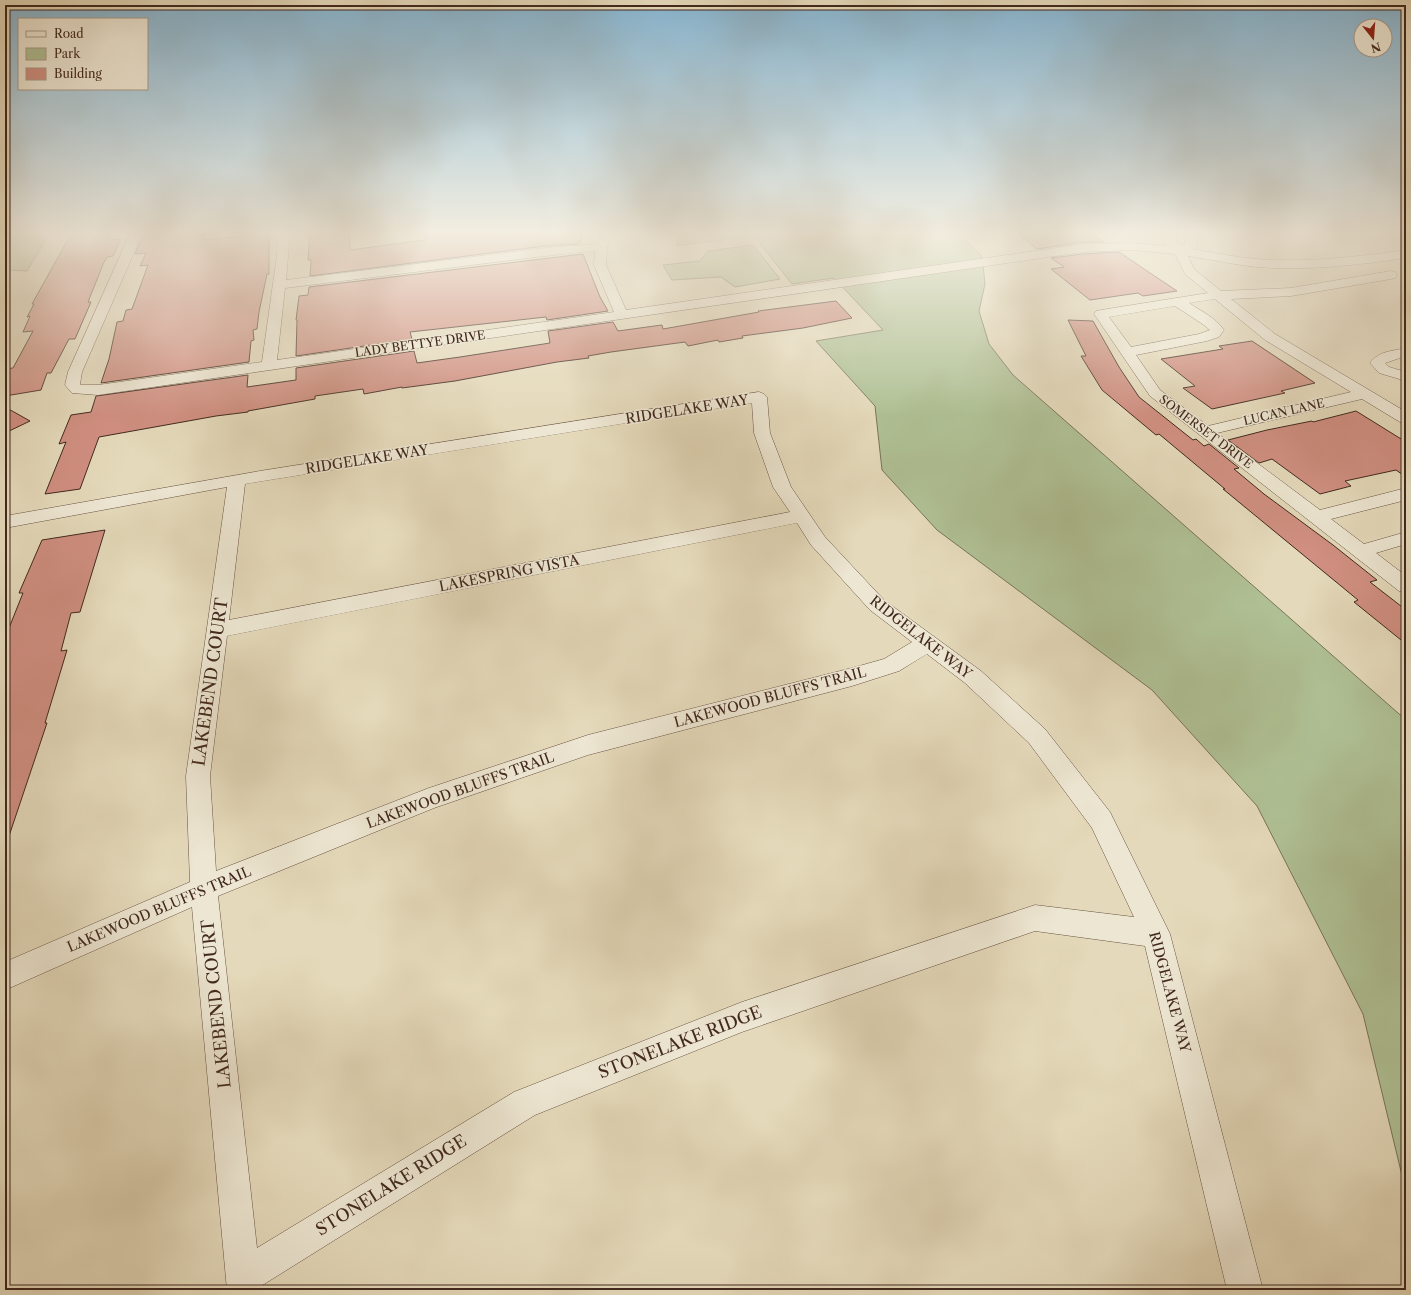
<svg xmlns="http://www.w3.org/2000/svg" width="1411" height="1295" viewBox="0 0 1411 1295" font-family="'Libre Caslon Text',serif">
<rect width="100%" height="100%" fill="#e4d9ba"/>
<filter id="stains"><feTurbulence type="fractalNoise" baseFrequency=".005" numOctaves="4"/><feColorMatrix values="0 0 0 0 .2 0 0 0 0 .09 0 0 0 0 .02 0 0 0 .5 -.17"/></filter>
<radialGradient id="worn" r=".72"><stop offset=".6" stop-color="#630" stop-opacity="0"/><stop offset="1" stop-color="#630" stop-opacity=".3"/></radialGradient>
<path fill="#afc094" stroke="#787459" d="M5 234H49L27 271 5 270Z
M682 234H958L982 256 985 284 979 311 989 344 1013 375 1406 720V1192L1363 1014 1257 806 1152 690 937 530 882 470 875 406 816 341 883 330 834 278 792 284 754 236 676 246Z
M753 245 780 279 735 287 721 277 672 280 663 265 700 261 708 251Z"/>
<path fill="#d08f81" stroke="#42291e" d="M71 234H112L108 240 121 239 113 256 107 257 105 261 104 262 88 302H91L75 339H69L51 373H47L41 390 5 396V369L13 368 33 331 23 332 30 316 27 317 34 304H32Z
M160 234H204L203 240 269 234V274H267L259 312 257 329 253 330 254 340 251 341 249 362 101 383 109 359 117 322 123 321 126 310 132 309 148 265 140 266 146 253 135 254 143 236Z
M310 234H350V250L425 240 423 234H583L579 244 545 246 310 276 311 260H308Z
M1018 234H1092L1104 242H1083L1037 249Z
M1119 252 1150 273 1177 291 1143 296 1138 293 1090 300 1051 269 1064 267 1051 258 1083 254Z
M583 254 600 297 608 311 547 320 546 317 410 332 412 339 296 356 297 320H296L299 296 308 295 309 287Z
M836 301 852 318 803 328 742 336 743 338 719 342 718 340 688 346 685 342 611 352 588 356 589 358 557 362 455 381 402 388V387L364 394 363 389 315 396V399L248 411V412L216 416 99 437 80 489 45 494 66 442 59 444 71 415 91 412 96 396 248 375 247 387 296 380V368L414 351 417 363 460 357 550 343 548 331 613 322 618 331 662 325 663 329 759 312 758 311Z
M1068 320 1093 321 1119 367 1139 397 1193 440 1196 439 1204 446 1209 444 1239 468 1234 469 1264 494 1333 545 1377 580 1370 582 1406 610V644L1354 602 1358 600 1223 489H1225L1159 434 1156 435 1102 390 1081 356H1086Z
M1252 341 1315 383 1281 391 1285 393 1212 409 1183 388 1195 386 1161 359 1223 349 1219 346Z
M5 407 30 421 5 433Z
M1356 411 1406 442V477L1396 470 1345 481 1351 486 1320 494 1272 459 1259 463 1228 440 1267 430 1312 421 1313 422Z
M105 530 80 612 71 613 61 651 67 650 45 723H47L8 839 5 838V638L23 593H19L42 540Z"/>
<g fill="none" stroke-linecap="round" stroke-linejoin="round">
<defs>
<path id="street" d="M130 234H142L82 372 80 384 81 385H98L262 362 277 255 278 234H290L286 280 545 248 597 244 602 234H612L607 247 606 265 626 310 1083 244 1132 243 1166 246 1164 243V234H1176V242L1181 246 1185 244V234H1197V246L1193 249C1214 253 1235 257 1256 259 1306 263 1357 257 1406 250V258C1357 265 1307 271 1257 267 1234 265 1211 259 1188 256L1194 269 1221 291 1291 288 1391 271 1395 272 1397 275 1395 278 1391 279 1291 296 1231 299 1275 334 1406 412V424L1400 422 1362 399 1217 433 1320 510 1406 488V500L1331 519 1364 544 1406 532V544L1376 553 1406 576V593L1399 591 1150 396 1094 314 1096 311 1101 310 1208 293 1185 274 1175 254 1132 250 1083 252 98 395 72 393 65 385 68 372ZM595 251 594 265 614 312 277 360 285 288 545 256ZM1215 299 1265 340 1351 392 1208 426 1160 390 1136 355 1207 341 1219 337 1224 330C1216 318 1201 311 1189 303ZM1175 306 1204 325 1210 330 1199 334 1131 347 1109 317Z
M1406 348V356L1385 363 1389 367 1406 372V381L1379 373 1370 363C1378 351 1393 351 1406 348Z
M759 392 764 394 767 397 770 433 791 487 825 537 884 600 981 671 1045 729 1110 812 1170 934 1263 1290H1227L1145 946 1035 931 742 1032 535 1115 261 1286V1290H227L192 907 5 990V962L190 882 186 776 227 487 5 528V516L260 471ZM752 403 754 433 773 487 790 512 229 620 245 484ZM797 523 811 545 870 610 912 642 884 659 852 668 588 735 429 788 216 871 210 776 227 636ZM927 654 965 683 1029 743 1092 828 1134 917 1035 905 742 1002 514 1092 257 1248 218 896 434 808 588 755 852 686 899 671Z"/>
</defs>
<use href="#street" stroke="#6a5545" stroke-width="1"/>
<use href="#street" fill="#ede6d2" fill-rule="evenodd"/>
</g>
<linearGradient id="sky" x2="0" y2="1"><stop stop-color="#87b6d2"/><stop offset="0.56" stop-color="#f3eee0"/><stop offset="1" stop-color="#f3eee0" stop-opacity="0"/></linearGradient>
<rect width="1411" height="416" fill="url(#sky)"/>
<g text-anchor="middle" stroke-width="3" stroke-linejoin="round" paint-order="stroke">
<g font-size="12" fill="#42291e" stroke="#ede6d2">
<text transform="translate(420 344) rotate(-8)" y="4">LADY BETTYE DRIVE</text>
<text transform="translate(1284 412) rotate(-13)" y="4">LUCAN LANE</text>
<text transform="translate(1206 432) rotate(37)" y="4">SOMERSET DRIVE</text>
</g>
<g font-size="14" fill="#42291e" stroke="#ede6d2">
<text transform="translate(687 409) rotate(-9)" y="5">RIDGELAKE WAY</text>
<text transform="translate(367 459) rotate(-9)" y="5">RIDGELAKE WAY</text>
<text transform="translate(509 573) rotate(-11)" y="5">LAKESPRING VISTA</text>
<text transform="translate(921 637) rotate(38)" y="5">RIDGELAKE WAY</text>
<text transform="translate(770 697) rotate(-15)" y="5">LAKEWOOD BLUFFS TRAIL</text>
<text transform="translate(460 790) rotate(-20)" y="5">LAKEWOOD BLUFFS TRAIL</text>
<text transform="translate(159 909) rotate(-23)" y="5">LAKEWOOD BLUFFS TRAIL</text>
<text transform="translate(1170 992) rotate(75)" y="5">RIDGELAKE WAY</text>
</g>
<g font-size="17" fill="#42291e" stroke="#ede6d2">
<text transform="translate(210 682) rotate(-82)" y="6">LAKEBEND COURT</text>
<text transform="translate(216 1004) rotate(-96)" y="6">LAKEBEND COURT</text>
<text transform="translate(680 1042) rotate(-21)" y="6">STONELAKE RIDGE</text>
<text transform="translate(391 1185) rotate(-32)" y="6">STONELAKE RIDGE</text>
</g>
</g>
<rect width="1411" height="1295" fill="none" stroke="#e4d9ba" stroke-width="20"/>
<rect x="6" y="6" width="1399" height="1283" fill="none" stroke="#42291e" stroke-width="2"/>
<rect x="10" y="10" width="1391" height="1275" fill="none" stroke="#42291e"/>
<rect x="18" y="18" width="130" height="72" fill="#ede6d2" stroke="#a99a8a"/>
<rect x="26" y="31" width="20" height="6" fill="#ede6d2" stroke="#a99a8a"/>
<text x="54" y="38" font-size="12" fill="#42291e">Road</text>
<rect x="26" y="48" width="20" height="12" fill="#afc094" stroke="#a99a8a"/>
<text x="54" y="58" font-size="12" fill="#42291e">Park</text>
<rect x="26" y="68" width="20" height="12" fill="#d08f81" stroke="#a99a8a"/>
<text x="54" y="78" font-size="12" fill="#42291e">Building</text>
<g transform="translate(1373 38) rotate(163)"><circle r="19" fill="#ede6d2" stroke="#a99a8a"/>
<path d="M0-3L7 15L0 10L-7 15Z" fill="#8f2418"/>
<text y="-6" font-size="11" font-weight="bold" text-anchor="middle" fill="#42291e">N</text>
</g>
<rect width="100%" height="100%" filter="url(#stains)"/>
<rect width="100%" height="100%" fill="url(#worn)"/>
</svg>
